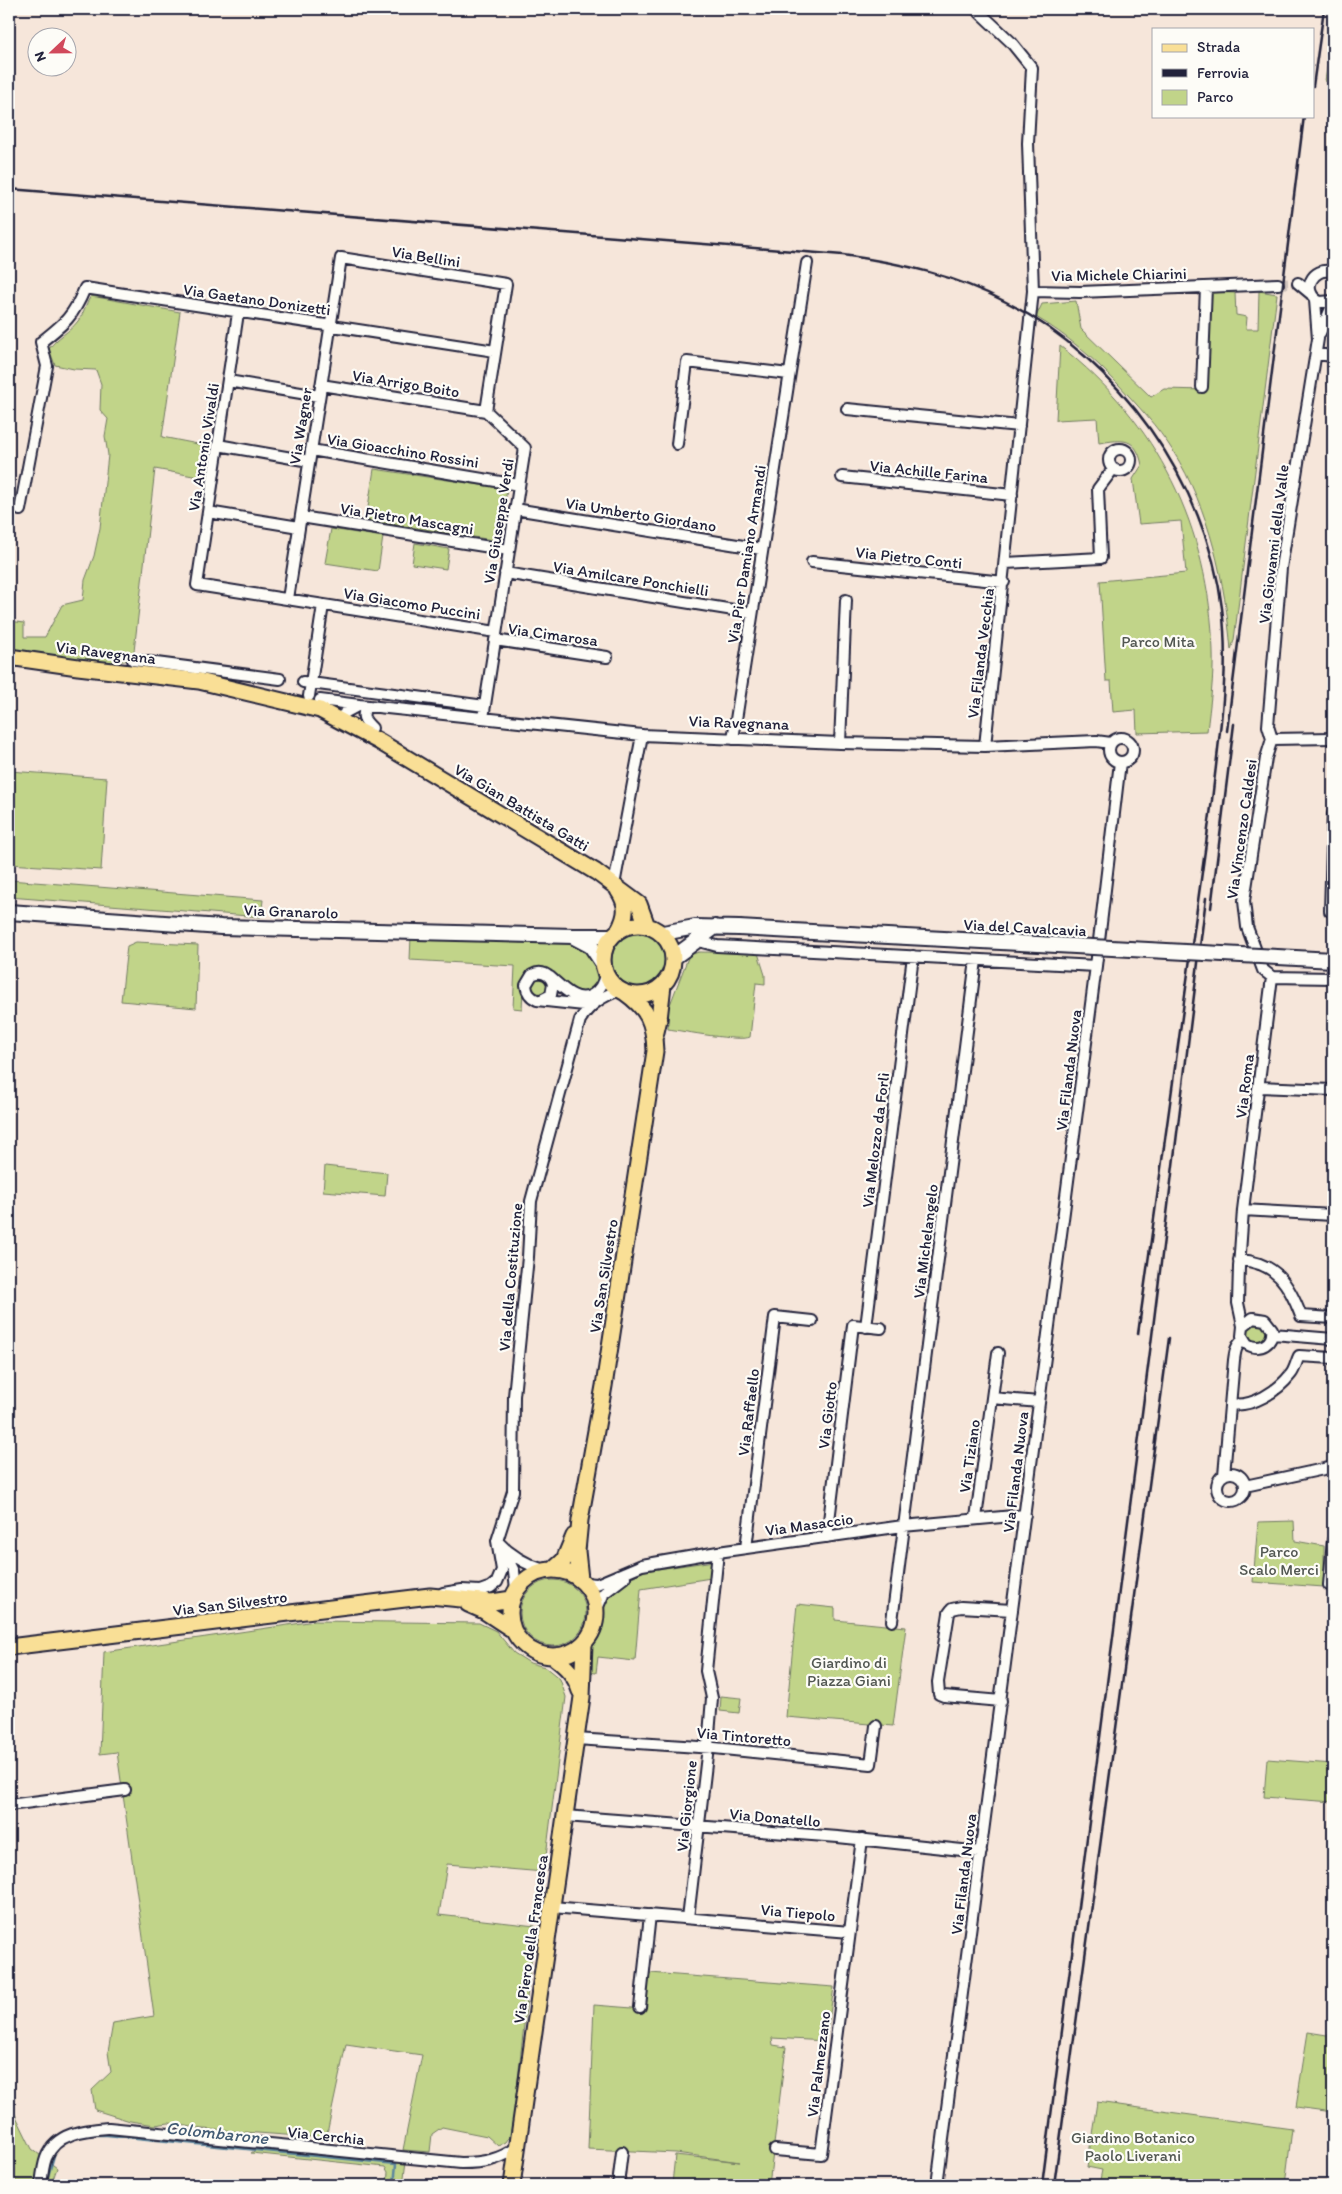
<svg xmlns="http://www.w3.org/2000/svg" width="1342" height="2194" viewBox="0 0 1342 2194" font-family="Itim,sans-serif">
<rect width="100%" height="100%" fill="#f6e6da"/>
<filter id="ink" filterUnits="userSpaceOnUse"><feTurbulence type="fractalNoise" baseFrequency=".02" numOctaves="2"/><feDisplacementMap in="SourceGraphic" scale="10" xChannelSelector="R" yChannelSelector="G"/><feConvolveMatrix kernelMatrix="1 2 1 2 8 2 1 2 1" color-interpolation-filters="sRGB"/></filter>
<g filter="url(#ink)">
<path fill="#c1d489" stroke="#727b62" d="M1333 30V83L1325 81Z
M1259 291 1277 294 1234 640 1231 650C1225 582 1210 510 1173 451 1158 427 1137 405 1118 384 1093 358 1067 335 1036 317L1042 304 1076 301 1081 329 1151 397 1164 389 1206 390 1211 292 1235 293 1236 315 1247 317 1246 329H1258Z
M91 296 180 312 162 437 208 446 204 478 155 469 133 660 87 664 42 657 9 648V621L24 623V637H45L62 605 83 600 85 580 94 556 100 528 108 455 105 436 108 419 100 410 101 384 96 370 74 369 55 365 49 349C57 337 70 332 78 321 84 314 85 304 91 296Z
M1060 346C1158 422 1209 527 1213 651 1214 677 1210 705 1207 731L1137 733 1136 710 1113 712 1111 681H1106L1100 581 1186 573 1181 521 1139 524 1133 479 1142 465C1136 437 1124 439 1099 443L1097 418 1056 420Z
M374 469 507 489 499 541 366 520Z
M331 529 383 537 378 571 325 563Z
M415 543 449 549 446 569 412 564Z
M9 771 107 778 101 870 9 864Z
M9 880 263 900 261 917 9 897Z
M612 960a27 27 0 1 1 54 0a27 27 0 1 1-54 0Z
M411 936 572 943C592 953 604 965 594 988L583 994 573 992 545 970 523 990 522 1009 513 1008 515 966 410 960Z
M136 942 198 945 196 1008 121 1001 127 946Z
M699 952 758 953 765 975V984L756 983 750 1037C740 1042 683 1031 668 1029V1010L689 955Z
M539 976 549 981 546 995 535 996 529 983Z
M325 1166 387 1173 385 1196 323 1191Z
M1246 1332a11 11 0 1 1 22 0a11 11 0 1 1-22 0Z
M1294 1521 1295 1541 1324 1546V1587L1253 1582 1258 1522Z
M714 1561 711 1578 641 1589 635 1661 598 1657 596 1673 588 1672 589 1651 601 1627 604 1602 607 1595 626 1580 644 1571Z
M520 1613a33 33 0 1 1 66 0a33 33 0 1 1-66 0Z
M797 1604 835 1608V1620L906 1627 893 1726 786 1717Z
M315 1621 479 1623 496 1631 514 1653 530 1663 545 1667 560 1679 566 1697 544 1872 447 1864 439 1915 535 1926 512 2133 506 2142 498 2146 487 2136 442 2127 432 2134 430 2152 403 2150 422 2055 346 2044 326 2138 203 2129 169 2123 155 2125 130 2121 95 2110 92 2090 111 2072 108 2052 113 2023 154 2016 117 1752 100 1754 104 1652Z
M721 1696 741 1698 739 1713 720 1711Z
M1267 1759 1333 1764V1802L1264 1797Z
M650 1973 834 1987 826 2041 772 2038 773 2045 786 2047 769 2185H672L675 2155 740 2162 676 2153 588 2149 594 2005 645 2009Z
M1308 2032 1333 2036V2112L1296 2107Z
M9 2102 32 2149 57 2168 51 2185H9Z
M1097 2102 1292 2129 1285 2185H1099L1102 2170 1087 2167Z
M259 2148 406 2161 403 2185H387L388 2172 385 2167 251 2153Z"/>
<g fill="none" stroke-linecap="round" stroke-linejoin="round">
<path stroke="#5b869f" stroke-width="2.5" d="M87 2135H107L396 2164 394 2185
M46 2183 56 2149 71 2140"/>
<path stroke="#ccbfba" stroke-width="10" stroke-dasharray="10 5" stroke-linecap="butt" d="M1278 284 1298 283"/>
<defs>
<path id="street" d="M976 9 1011 42 1032 68 1028 143 1033 291 985 746
M1333 272C1312 265 1300 292 1320 302L1333 301
M1298 283 1310 293
M1033 291 1080 292 1278 284
M238 313 197 585 496 632
M1320 333 1333 304
M1316 354 1333 356
M228 381 319 396
M321 385 486 411
M1202 387 1206 287
M847 409 1019 426
M677 444 687 362 789 374
M218 445 309 461
M1109 460a11 11 0 1 1 22 0a11 11 0 1 1-22 0Z
M311 450 519 485
M842 477 1012 495
M515 509 762 549
M20 510 47 366 41 342C65 323 73 317 85 288 222 310 359 329 495 351
M208 512 299 527
M301 517 509 550
M812 562 1004 582
M1006 563 1101 558 1098 489 1113 469
M505 573 752 613
M288 599 341 258 506 284 486 411 525 448 483 718
M495 640 607 657
M133 660 280 679
M303 682 485 706
M309 696 323 605
M320 700 359 705
M366 706C361 717 364 720 372 728
M339 719 346 712 359 705 642 735 840 743 985 746 1096 741 1111 743
M1109 750a12 12 0 1 1 24 0a12 12 0 1 1-24 0Z
M733 739 807 263
M1272 739 1268 726 1281 568 1318 339 1315 300
M1272 739 1266 758 1244 901 1247 927 1263 970 1272 977
M1272 739 1333 738
M840 743 846 600
M1333 814 1330 911H1333
M614 885 642 735
M695 940 717 946 1096 966
M550 977C557 983 565 991 573 995 591 1004 608 985 604 968
M1272 977 1333 978
M541 1000 551 995 553 984C550 974 541 970 532 975L526 985C527 993 530 997 537 1000L584 1005 593 1002
M1260 1087 1333 1090
M1243 1210 1333 1215
M1239 1260C1276 1262 1289 1284 1301 1316L1333 1318
M1243 1326 1253 1318 1265 1320 1272 1329C1274 1343 1260 1352 1247 1344L1242 1336 1243 1326 1238 1303 1239 1267 1243 1210 1272 977
M866 1327 913 956
M1273 1334 1333 1339
M992 1398 1039 1402
M1230 1404C1252 1408 1278 1391 1291 1374 1295 1369 1296 1362 1299 1356L1333 1358
M1217 1487a14 14 0 1 1 28 0a14 14 0 1 1-28 0Z
M1224 1475 1234 1360C1235 1352 1236 1344 1244 1340
M1245 1486 1333 1467
M976 1518 998 1353
M827 1537 853 1325 881 1328
M497 1541C511 1556 525 1564 544 1570
M746 1548 775 1317 812 1321
M503 1550 514 1571 516 1589
M584 1583 597 1584 642 1565 718 1552 903 1526 1025 1515
M1329 1585 1333 1540
M443 1593 462 1590 480 1591 491 1587 497 1582 502 1570 497 1541 513 1491 514 1396 528 1257 531 1201 580 1020C590 1004 603 996 620 990
M596 1611 604 1593 625 1577
M892 1621 976 960
M1001 1701 944 1696 939 1694 938 1682 949 1613 952 1609 961 1607 1012 1610
M576 1739 714 1748 871 1764 876 1726
M9 1805 125 1790
M565 1816 838 1837 981 1852
M552 1907 850 1932
M688 1918 708 1747 712 1698 706 1671 718 1552
M640 2007 650 1915
M775 2150 821 2154 862 1839
M41 2185C42 2177 43 2166 46 2158 56 2132 85 2130 109 2128L461 2163C484 2163 499 2160 518 2147
M618 2185 622 2152
M937 2185 1096 966 1120 762"/>
<path id="secondary" d="M9 912 221 927 573 936H612
M663 933 695 927 739 928
M574 937 591 946 603 964
M673 958 715 927"/>
<path id="primary" d="M9 657 78 667 199 681 320 710 380 742 596 872 639 904 647 926
M618 890C628 905 627 915 619 930
M603 960a35 35 0 1 1 70 0a35 35 0 1 1-70 0Z
M655 1036 659 1019 663 985
M554 1569 564 1560 574 1536
M510 1613a43 43 0 1 1 86 0a43 43 0 1 1-86 0Z
M580 1579 577 1551 580 1520 604 1386 655 1051C654 1022 648 1009 624 992
M468 1604 484 1611 513 1630
M9 1647 430 1596 492 1602 512 1599
M552 1656C566 1666 575 1675 580 1691
M512 2185 582 1697 584 1643"/>
</defs>
<use href="#street" stroke="#22223b" stroke-width="14"/>
<use href="#secondary" stroke="#22223b" stroke-width="18"/>
<use href="#primary" stroke="#22223b" stroke-width="19"/>
<use href="#street" stroke="#fdfcf7" stroke-width="10"/>
<use href="#secondary" stroke="#fdfcf7" stroke-width="14"/>
<use href="#primary" stroke="#f9df96" stroke-width="15"/>
<path stroke="#22223b" stroke-width="2.5" d="M1313 86 1324 9
M9 189 843 255C900 263 955 275 1006 302 1118 359 1207 483 1222 608 1230 673 1219 737 1212 800L1138 1334
M1227 731 1304 116
M1211 908 1234 724
M1042 2185 1152 1336 1206 898
M1054 2185 1169 1338"/>
<defs>
<path id="secondary-bridge" d="M739 928 1333 960"/>
</defs>
<use href="#secondary-bridge" stroke="#22223b" stroke-width="18" stroke-linecap="butt"/>
<use href="#secondary-bridge" stroke="#fdfcf7" stroke-width="14"/>
</g>
</g>
<g text-anchor="middle" stroke-width="4.5" stroke-linejoin="round" paint-order="stroke">
<g font-size="16" fill="#22223b" stroke="#fdfcf7">
<text transform="translate(426 256) rotate(9)" y="6">Via Bellini</text>
<text transform="translate(1119 274) rotate(-1)" y="6">Via Michele Chiarini</text>
<text transform="translate(257 299) rotate(8)" y="6">Via Gaetano Donizetti</text>
<text transform="translate(406 383) rotate(9)" y="6">Via Arrigo Boito</text>
<text transform="translate(300 426) rotate(-81)" y="6">Via Wagner</text>
<text transform="translate(203 447) rotate(-81)" y="6">Via Antonio Vivaldi</text>
<text transform="translate(403 450) rotate(9)" y="6">Via Gioacchino Rossini</text>
<text transform="translate(929 471) rotate(6)" y="6">Via Achille Farina</text>
<text transform="translate(641 514) rotate(9)" y="6">Via Umberto Giordano</text>
<text transform="translate(407 518) rotate(9)" y="6">Via Pietro Mascagni</text>
<text transform="translate(498 521) rotate(-81)" y="6">Via Giuseppe Verdi</text>
<text transform="translate(1273 544) rotate(-83)" y="6">Via Giovanni della Valle</text>
<text transform="translate(746 554) rotate(-81)" y="6">Via Pier Damiano Armandi</text>
<text transform="translate(909 557) rotate(6)" y="6">Via Pietro Conti</text>
<text transform="translate(631 578) rotate(9)" y="6">Via Amilcare Ponchielli</text>
<text transform="translate(412 603) rotate(9)" y="6">Via Giacomo Puccini</text>
<text transform="translate(553 634) rotate(8)" y="6">Via Cimarosa</text>
<text transform="translate(106 652) rotate(7)" y="6">Via Ravegnana</text>
<text transform="translate(980 653) rotate(-83)" y="6">Via Filanda Vecchia</text>
<text transform="translate(739 722) rotate(2)" y="6">Via Ravegnana</text>
<text transform="translate(522 807) rotate(31)" y="6">Via Gian Battista Gatti</text>
<text transform="translate(1241 829) rotate(-82)" y="6">Via Vincenzo Caldesi</text>
<text transform="translate(291 911) rotate(2)" y="6">Via Granarolo</text>
<text transform="translate(1025 927) rotate(3)" y="6">Via del Cavalcavia</text>
<text transform="translate(1068 1070) rotate(-83)" y="6">Via Filanda Nuova</text>
<text transform="translate(1244 1086) rotate(-83)" y="6">Via Roma</text>
<text transform="translate(875 1140) rotate(-83)" y="6">Via Melozzo da Forlì</text>
<text transform="translate(925 1241) rotate(-83)" y="6">Via Michelangelo</text>
<text transform="translate(603 1276) rotate(-81)" y="6">Via San Silvestro</text>
<text transform="translate(510 1277) rotate(-85)" y="6">Via della Costituzione</text>
<text transform="translate(748 1412) rotate(-83)" y="6">Via Raffaello</text>
<text transform="translate(827 1415) rotate(-83)" y="6">Via Giotto</text>
<text transform="translate(969 1456) rotate(-82)" y="6">Via Tiziano</text>
<text transform="translate(1015 1472) rotate(-83)" y="6">Via Filanda Nuova</text>
<text transform="translate(809 1524) rotate(-8)" y="6">Via Masaccio</text>
<text transform="translate(230 1603) rotate(-7)" y="6">Via San Silvestro</text>
<text transform="translate(744 1736) rotate(5)" y="6">Via Tintoretto</text>
<text transform="translate(686 1806) rotate(-84)" y="6">Via Giorgione</text>
<text transform="translate(775 1817) rotate(5)" y="6">Via Donatello</text>
<text transform="translate(963 1874) rotate(-83)" y="6">Via Filanda Nuova</text>
<text transform="translate(798 1912) rotate(5)" y="6">Via Tiepolo</text>
<text transform="translate(530 1939) rotate(-82)" y="6">Via Piero della Francesca</text>
<text transform="translate(818 2064) rotate(-83)" y="6">Via Palmezzano</text>
<text transform="translate(326 2135) rotate(6)" y="6">Via Cerchia</text>
</g>
<g font-size="16" fill="#525752" stroke="#fdfcf7">
<text x="1158" y="647">Parco Mita</text>
<text x="1279" y="1557">Parco<tspan x="1279" dy="18">Scalo Merci</tspan></text>
<text x="849" y="1668">Giardino di<tspan x="849" dy="18">Piazza Giani</tspan></text>
<text x="1133" y="2143">Giardino Botanico<tspan x="1133" dy="18">Paolo Liverani</tspan></text>
</g>
<g font-size="18" font-style="italic" fill="#435c75" stroke="#fdfcf7">
<text transform="translate(217 2133) rotate(6)" y="6">Colombarone</text>
</g>
</g>
<rect width="1342" height="2194" fill="none" stroke="#fdfcf7" stroke-width="30"/>
<rect x="15" y="15" width="1312" height="2164" fill="none" stroke="#22223b" stroke-width="2" filter="url(#ink)"/>
<rect x="1152" y="28" width="162" height="90" fill="#fdfcf7" stroke="#a5a5ac"/>
<rect x="1162" y="44" width="25" height="8" fill="#f9df96" stroke="#a5a5ac"/>
<text x="1197" y="52" font-size="15" fill="#22223b">Strada</text>
<rect x="1162" y="69" width="25" height="8" fill="#22223b" stroke="#a5a5ac"/>
<text x="1197" y="78" font-size="15" fill="#22223b">Ferrovia</text>
<rect x="1162" y="90" width="25" height="15" fill="#c1d489" stroke="#a5a5ac"/>
<text x="1197" y="102" font-size="15" fill="#22223b">Parco</text>
<g transform="translate(52 52) rotate(248)"><circle r="24" fill="#fdfcf7" stroke="#a5a5ac"/>
<path d="M0-4L9 19L0 12L-9 19Z" fill="#d1495b"/>
<text y="-8" font-size="14" font-weight="bold" text-anchor="middle" fill="#22223b">N</text>
</g>
</svg>
